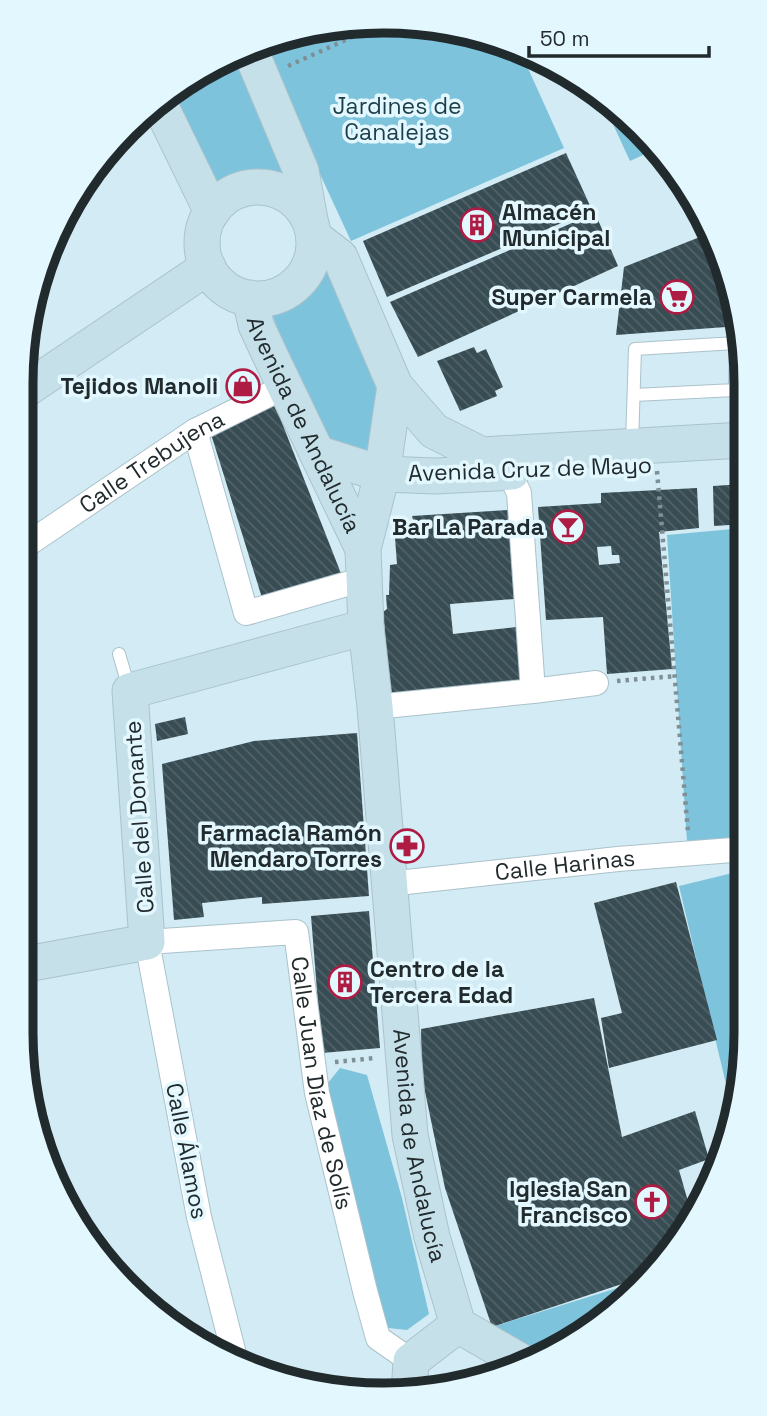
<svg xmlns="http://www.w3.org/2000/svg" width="767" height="1416" viewBox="0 0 767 1416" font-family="'Space Grotesk',sans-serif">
<defs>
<pattern id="building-back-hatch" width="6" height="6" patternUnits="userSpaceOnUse" patternTransform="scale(1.75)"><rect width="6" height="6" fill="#374c53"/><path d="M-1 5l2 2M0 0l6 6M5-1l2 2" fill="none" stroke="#526369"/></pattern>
</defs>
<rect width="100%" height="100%" fill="#d2ebf4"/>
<path fill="#7ec3dc" d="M430 24 522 55 564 148 351 241 261 47 289 33Z
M237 59 288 168 282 176 246 173 211 187 167 94Z
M599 94 623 111 656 149 630 161Z
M329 266 382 395 370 451 336 446 318 426 303 401 272 314C299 301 310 290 329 266Z
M744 528 745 837 687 842 667 535Z
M745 870V1056L738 1099 730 1101 679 886Z
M340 1068 367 1075 402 1198 429 1314 407 1330 379 1327 323 1089Z
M643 1280 623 1305 543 1355 492 1327Z"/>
<path fill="url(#building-back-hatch)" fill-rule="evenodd" d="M566 153 592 210 387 297 363 241Z
M595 213 618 266 418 357 390 302Z
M710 233 727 267 740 326 616 335 624 267Z
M474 347 477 353 486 349 503 387 495 391 497 396 460 411 437 361Z
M275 405 342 576 263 601 211 434Z
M743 484 744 524 714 526 713 486Z
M697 488 699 528 659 532 672 669 607 674 603 617 546 620 538 507 601 503V493ZM611 546 612 555H619L620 563 599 565 597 547Z
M508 510 514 599 450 604 453 634 516 627 521 683 390 694 383 612 387 609 386 595H389L390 565 397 564 395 538H398V526L404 521 413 520 412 516Z
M185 717 188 734 157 741 155 724Z
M357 733 369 896 262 904V897L202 903 204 917 174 920 162 764 254 741Z
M676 882 717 1040 609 1068 601 1018 622 1013 594 903Z
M369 911 380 1048 322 1053 311 916Z
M594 998 622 1137 695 1111 709 1159 679 1170 693 1219 646 1276 492 1327 445 1188 422 1077 421 1029Z"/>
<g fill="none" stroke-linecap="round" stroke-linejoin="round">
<defs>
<path id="lane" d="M632 445 635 349 736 343 735 390 634 395
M119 654 129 688"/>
<g id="street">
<path d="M195 431 246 613 364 579"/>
<path id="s1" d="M22 548 195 431 286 386"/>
<path d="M533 691 596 683"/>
<path d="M375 707 533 691 519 493 509 472"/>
<path id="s2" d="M388 884 618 859 745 849"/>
<path id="s3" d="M235 1358 199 1217 147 942 296 932 317 1093 365 1291 378 1338 411 1361"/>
</g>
<g id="secondary">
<path d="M251 52 301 171 310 220"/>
<path d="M158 101 212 212"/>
<circle cx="258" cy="243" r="56"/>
<path d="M314 237 340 257 395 386 434 431 482 455 743 440"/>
<path id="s4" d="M250 298 256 325 269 353 363 549"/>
<path id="s5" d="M395 386 382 474 363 549 366 627 375 707 410 1135 432 1237 458 1325 527 1365"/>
<path d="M22 392 208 267"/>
<path d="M319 454 382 474 436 476 512 472"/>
<path d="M21 965 147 942 130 691 366 627"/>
<path d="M409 1394 411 1361 458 1325"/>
</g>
</defs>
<use href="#lane" stroke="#abc2cb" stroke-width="14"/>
<use href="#street" stroke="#abc2cb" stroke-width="26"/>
<use href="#secondary" stroke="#abc2cb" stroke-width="37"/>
<path stroke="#7e9096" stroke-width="4.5" stroke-dasharray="3.5 5" stroke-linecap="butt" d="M288 66 372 28
M657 471 688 832
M617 681 676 676
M335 1062 375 1058"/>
<use href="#lane" stroke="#fff" stroke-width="12"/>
<use href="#street" stroke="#fff" stroke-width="24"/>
<use href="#secondary" stroke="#c5e0e8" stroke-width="35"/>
</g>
<defs>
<symbol id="building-ring" viewBox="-11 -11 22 22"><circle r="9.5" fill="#e3f7fe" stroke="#ae1b43" stroke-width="1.5"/><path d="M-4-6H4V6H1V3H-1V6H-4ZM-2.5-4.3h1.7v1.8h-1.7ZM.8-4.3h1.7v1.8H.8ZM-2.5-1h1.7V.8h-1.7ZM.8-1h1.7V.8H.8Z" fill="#ae1b43"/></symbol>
<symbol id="supermarket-ring" viewBox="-11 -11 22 22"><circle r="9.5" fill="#e3f7fe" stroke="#ae1b43" stroke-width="1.5"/><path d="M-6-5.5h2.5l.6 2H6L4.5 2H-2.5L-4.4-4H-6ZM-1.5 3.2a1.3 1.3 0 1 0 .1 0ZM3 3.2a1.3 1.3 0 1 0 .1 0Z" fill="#ae1b43"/></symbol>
<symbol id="shop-ring" viewBox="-11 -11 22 22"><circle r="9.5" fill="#e3f7fe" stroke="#ae1b43" stroke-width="1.5"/><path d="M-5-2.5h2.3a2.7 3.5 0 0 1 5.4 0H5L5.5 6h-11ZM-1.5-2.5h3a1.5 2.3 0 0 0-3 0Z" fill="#ae1b43"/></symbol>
<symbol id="bar-ring" viewBox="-11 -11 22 22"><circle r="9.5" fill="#e3f7fe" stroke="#ae1b43" stroke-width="1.5"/><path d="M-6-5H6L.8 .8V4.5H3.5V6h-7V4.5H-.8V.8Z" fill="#ae1b43"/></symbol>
<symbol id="pharmacy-ring" viewBox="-11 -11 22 22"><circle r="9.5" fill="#e3f7fe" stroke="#ae1b43" stroke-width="1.5"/><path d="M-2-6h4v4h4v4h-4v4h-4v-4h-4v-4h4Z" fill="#ae1b43"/></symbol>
<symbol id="church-ring" viewBox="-11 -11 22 22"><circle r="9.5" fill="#e3f7fe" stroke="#ae1b43" stroke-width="1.5"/><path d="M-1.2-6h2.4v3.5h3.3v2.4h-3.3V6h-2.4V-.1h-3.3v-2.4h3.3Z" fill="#ae1b43"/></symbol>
</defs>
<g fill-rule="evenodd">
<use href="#building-ring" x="458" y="206" width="38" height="38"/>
<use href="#supermarket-ring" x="658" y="278" width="38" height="38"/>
<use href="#shop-ring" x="224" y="367" width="38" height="38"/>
<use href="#bar-ring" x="549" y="508" width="38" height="38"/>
<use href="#pharmacy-ring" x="388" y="827" width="38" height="38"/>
<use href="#building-ring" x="326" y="963" width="38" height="38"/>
<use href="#church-ring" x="633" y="1183" width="38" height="38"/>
</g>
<g text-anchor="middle" stroke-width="7" stroke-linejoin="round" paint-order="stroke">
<g font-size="23" fill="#1b3e4a" stroke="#e3f7fe">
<text x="397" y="114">Jardines de<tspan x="397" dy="26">Canalejas</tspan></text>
</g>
<g font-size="23" font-weight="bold" fill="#212a2d" stroke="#e3f7fe" text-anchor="end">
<text x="502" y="220" text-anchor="start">Almacén<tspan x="502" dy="26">Municipal</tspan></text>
<text x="652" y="305">Super Carmela</text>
<text x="218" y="394">Tejidos Manoli</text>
<text x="544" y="535">Bar La Parada</text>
<text x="382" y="841">Farmacia Ramón<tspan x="382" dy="26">Mendaro Torres</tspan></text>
<text x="370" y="977" text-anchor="start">Centro de la<tspan x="370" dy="26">Tercera Edad</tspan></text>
<text x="628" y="1197">Iglesia San<tspan x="628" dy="26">Francisco</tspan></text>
</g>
<g font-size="23" fill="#212a2d" stroke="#e3f7fe">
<text dy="8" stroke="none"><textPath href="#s4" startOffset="138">Avenida de Andalucía</textPath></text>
<text dy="8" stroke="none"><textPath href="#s1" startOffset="156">Calle Trebujena</textPath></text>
<text transform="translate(530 469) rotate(-2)" y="8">Avenida Cruz de Mayo</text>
<text transform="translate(139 817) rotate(-94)" y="8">Calle del Donante</text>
<text dy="8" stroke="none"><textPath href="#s2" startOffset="178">Calle Harinas</textPath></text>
<text dy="8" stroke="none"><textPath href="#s3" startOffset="728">Calle Juan Díaz de Solís</textPath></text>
<text dy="8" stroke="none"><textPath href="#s5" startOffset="766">Avenida de Andalucía</textPath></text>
<text transform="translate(187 1151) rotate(79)" y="8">Calle Álamos</text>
</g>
</g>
<path d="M0 0H767V1416H0ZM383 33H384A350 350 0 0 1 734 383V1033A350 350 0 0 1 384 1383H383A350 350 0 0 1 33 1033V383A350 350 0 0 1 383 33Z" fill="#e3f7fe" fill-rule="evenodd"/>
<path fill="none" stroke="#212a2d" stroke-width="9" d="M383 33H384A350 350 0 0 1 734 383V1033A350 350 0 0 1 384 1383H383A350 350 0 0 1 33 1033V383A350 350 0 0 1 383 33Z"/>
<path d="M529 46v10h180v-10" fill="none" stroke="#212a2d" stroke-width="3.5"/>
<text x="540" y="46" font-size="21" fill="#212a2d" stroke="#e3f7fe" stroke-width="5" paint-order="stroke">50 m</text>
</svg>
